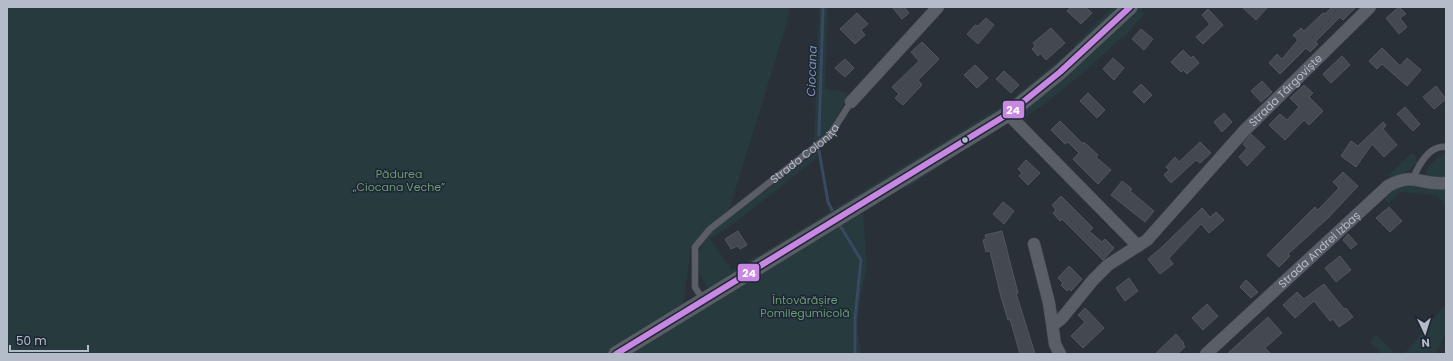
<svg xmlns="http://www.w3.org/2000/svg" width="1453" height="361" viewBox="0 0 1453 361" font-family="Poppins,sans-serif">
<rect width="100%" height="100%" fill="#2a3038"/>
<path fill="#273a3e" d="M7 7H790L786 26 730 207 691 247 683 307 607 354H7Z
M819 7H828L825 89 848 93C839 113 832 131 814 144Z
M1113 7H1123L1096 33 1010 104 711 290 707 288C693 264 695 252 712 231L817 152V158L741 218 710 239 732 270 764 252 1011 100 1075 47 1074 45Z
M1139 7H1145L1141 11 1144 14 1123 39 1121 38C1091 66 1061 93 1027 116L1026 122 1024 120 1026 104 1087 58Z
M1413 152 1418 162 1409 170 1392 178 1387 176Z
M1446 153V179L1427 177C1423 165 1438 159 1446 153Z
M945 157 948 161 907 188 905 185 863 213 867 266 861 294 857 330 861 354H624Z
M1404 183 1442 188 1446 192 1445 205 1436 195 1400 192 1389 203 1383 197 1398 186Z
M1446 304V334L1435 354H1404Z
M1376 335 1396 354H1383L1370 342Z"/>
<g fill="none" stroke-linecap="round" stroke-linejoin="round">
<path stroke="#384963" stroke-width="3" d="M819 135 823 7
M819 151 828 202 832 210
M839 224 861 260 855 318V354"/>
</g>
<path fill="#444950" stroke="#52575f" d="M892 7H904L909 13 902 19Z
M1071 7H1086L1092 13 1081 24 1067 11Z
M1242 7H1268L1256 20Z
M1332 7H1356L1343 20 1340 17 1315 42 1318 44 1310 52 1306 48 1280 74 1269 63 1277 54 1282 59 1298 40 1293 35 1301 28 1304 31 1323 13 1325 14Z
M1399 7 1406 14 1400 18 1407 27 1399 34 1386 18Z
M1208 9 1223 25 1203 44 1196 37 1210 24 1202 15Z
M857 13 868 24 861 30 865 35 855 44 840 29Z
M986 18 994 25 978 44 967 34 975 25 978 26Z
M1051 28 1065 43 1046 60 1040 53 1038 56 1032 49 1035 46 1033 43Z
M1141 29 1153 39 1144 50 1132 39Z
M922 42 939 59 918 80 922 85 903 105 895 98 899 94 892 87 919 61 911 52Z
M1382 48 1400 66 1407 58 1421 70 1407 86 1382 64 1377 69 1369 61Z
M1183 50 1191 58 1193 56 1199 63 1187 74 1183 70 1181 72 1171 62Z
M1342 56 1350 65 1331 83 1323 74Z
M1113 58 1124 68 1114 80 1103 69Z
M845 59 854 68 845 77 835 68Z
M975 65 988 78 977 88 964 75Z
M1004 71 1019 85 1011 93 996 79Z
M1262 81 1272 92 1261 102 1251 91Z
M1141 84 1152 95 1144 103 1133 92Z
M1304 85 1313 93 1309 97 1323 111 1309 125 1304 120 1285 140 1269 125 1280 114 1287 120 1299 107 1290 98Z
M1436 86 1446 99 1434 109 1423 97Z
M1088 93 1105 110 1097 118 1080 101Z
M1405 107 1420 124 1413 131 1397 114Z
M1224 113 1232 122 1222 132 1214 122Z
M1060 121 1083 144 1084 142 1098 155 1096 157 1111 170 1098 184 1073 159 1079 153 1068 142 1065 144 1051 130Z
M1383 122 1386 125 1383 129 1397 145 1384 157 1372 144 1356 167 1341 156 1351 141 1358 146Z
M1251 134 1265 147 1247 166 1239 157 1247 148 1243 144Z
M1200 142 1211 153 1200 163 1196 160 1171 183 1164 175 1169 170 1166 167 1175 157 1179 162Z
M1026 160 1040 173 1028 185 1019 176 1022 173 1018 169Z
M1343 172 1358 186 1328 218 1288 254 1290 256 1279 267 1267 255 1315 207 1318 210 1339 188 1333 182Z
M1122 181 1132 189 1130 191 1154 211 1145 222 1111 195Z
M1061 196 1093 228 1089 231 1102 242 1105 239 1114 248 1103 260 1062 219 1060 221 1053 213 1056 210 1052 205Z
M1003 202 1014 211 1004 224 993 214Z
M1389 207 1402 221 1390 232 1376 218Z
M1202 208 1210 217 1216 212 1224 220 1209 233 1201 224 1169 258 1173 264 1160 274 1148 259 1162 247Z
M738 231 747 245 740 249 737 246 731 249 725 239Z
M1002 231 1018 293H1016L1035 354H1020L1010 319 1008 320 1001 297 990 251 986 252 983 240 986 239 985 235Z
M1348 234 1357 244 1351 249 1343 240Z
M1340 256 1351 270 1336 282 1325 268Z
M1069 266 1082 279 1071 291 1069 289 1067 291 1061 285 1063 283 1058 278Z
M1129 278 1138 291 1125 301 1116 288Z
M1246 280 1258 292 1251 298 1240 287Z
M1324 284 1344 309 1346 308 1353 317 1339 327 1333 319 1330 321 1314 301 1295 318 1283 305 1297 292 1304 299Z
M1207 304 1218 316 1203 330 1192 318Z
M1085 308 1104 328 1083 348 1071 336 1085 322 1078 315Z
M1268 317 1282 333 1265 348 1271 354H1227Z
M1176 334 1184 343 1183 344 1185 347 1177 354H1155Z"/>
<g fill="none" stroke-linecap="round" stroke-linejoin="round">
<defs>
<g id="service">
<path d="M1413 178C1419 165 1429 145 1446 147"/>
<path id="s1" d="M703 300 695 287V247L710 229 830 135 851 102"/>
</g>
<g id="minor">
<path d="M851 102 938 7"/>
<path d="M1008 114 1138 246"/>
<path d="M1034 244 1049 303 1055 344 1060 354"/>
<path id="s2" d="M1053 325 1062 318 1093 280 1108 265 1147 240 1244 131 1370 7"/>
<path id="s3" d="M1206 354 1388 186C1416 171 1420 186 1446 183"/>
</g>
<path id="tertiary" d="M616 354 1008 114 1060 72 1130 7"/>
</defs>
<use href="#service" stroke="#484c53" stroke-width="7"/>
<use href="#minor" stroke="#484c53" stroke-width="13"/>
<use href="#tertiary" stroke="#484c53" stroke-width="16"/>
<use href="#service" stroke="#5a5e66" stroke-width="6"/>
<use href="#minor" stroke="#5a5e66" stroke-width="12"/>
<use href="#tertiary" stroke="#5a5e66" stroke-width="15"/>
<defs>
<path id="bus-1" d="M616 354 1008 114 1060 72 1130 7"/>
</defs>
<use href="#bus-1" stroke="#1d2633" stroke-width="9"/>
<use href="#bus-1" stroke="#c787e3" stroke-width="6"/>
</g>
<circle fill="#b4bcc9" stroke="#1d2633" stroke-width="1.5" cx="965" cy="140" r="3.5"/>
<g text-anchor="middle" stroke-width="3" stroke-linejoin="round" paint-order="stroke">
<g font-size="11" fill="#b4bcc9" stroke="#1d2633">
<text dy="4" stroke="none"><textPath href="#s2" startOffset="332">Strada Târgoviște</textPath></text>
<text dy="4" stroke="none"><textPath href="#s1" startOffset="200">Strada Colonița</textPath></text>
<text dy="4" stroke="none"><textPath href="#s3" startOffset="154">Strada Andrei Izbaș</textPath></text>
</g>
<g font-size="11" fill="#6b9a76" stroke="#1d2633">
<text x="399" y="178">Pădurea<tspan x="399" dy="13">„Ciocana Veche”</tspan></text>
<text x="805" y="304">Întovărășire<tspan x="805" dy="13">Pomilegumicolă</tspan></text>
</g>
<g font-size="12" font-style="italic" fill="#7c92b1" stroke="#1d2633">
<text transform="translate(812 71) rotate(-88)" y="4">Ciocana</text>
</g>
</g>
<g stroke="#1d2633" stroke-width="1.5">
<rect x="1002" y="100" width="23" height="19" rx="4" fill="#c787e3"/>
<rect x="737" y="263" width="23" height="19" rx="4" fill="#c787e3"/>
</g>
<g font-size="11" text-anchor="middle" font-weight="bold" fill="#fff">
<text x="1013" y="114">24</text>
<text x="749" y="277">24</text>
</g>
<rect width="1453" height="361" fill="none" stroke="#b4bcc9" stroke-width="16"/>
<g transform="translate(1425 333) rotate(176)" stroke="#1d2633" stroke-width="3" paint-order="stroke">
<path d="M0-3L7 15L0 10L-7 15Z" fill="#b4bcc9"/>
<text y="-6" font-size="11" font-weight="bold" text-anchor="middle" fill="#b4bcc9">N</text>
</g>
<path d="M10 345v6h78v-6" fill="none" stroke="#b4bcc9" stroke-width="2"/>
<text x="16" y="345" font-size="12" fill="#b4bcc9" stroke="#1d2633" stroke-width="3" paint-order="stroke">50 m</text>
</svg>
